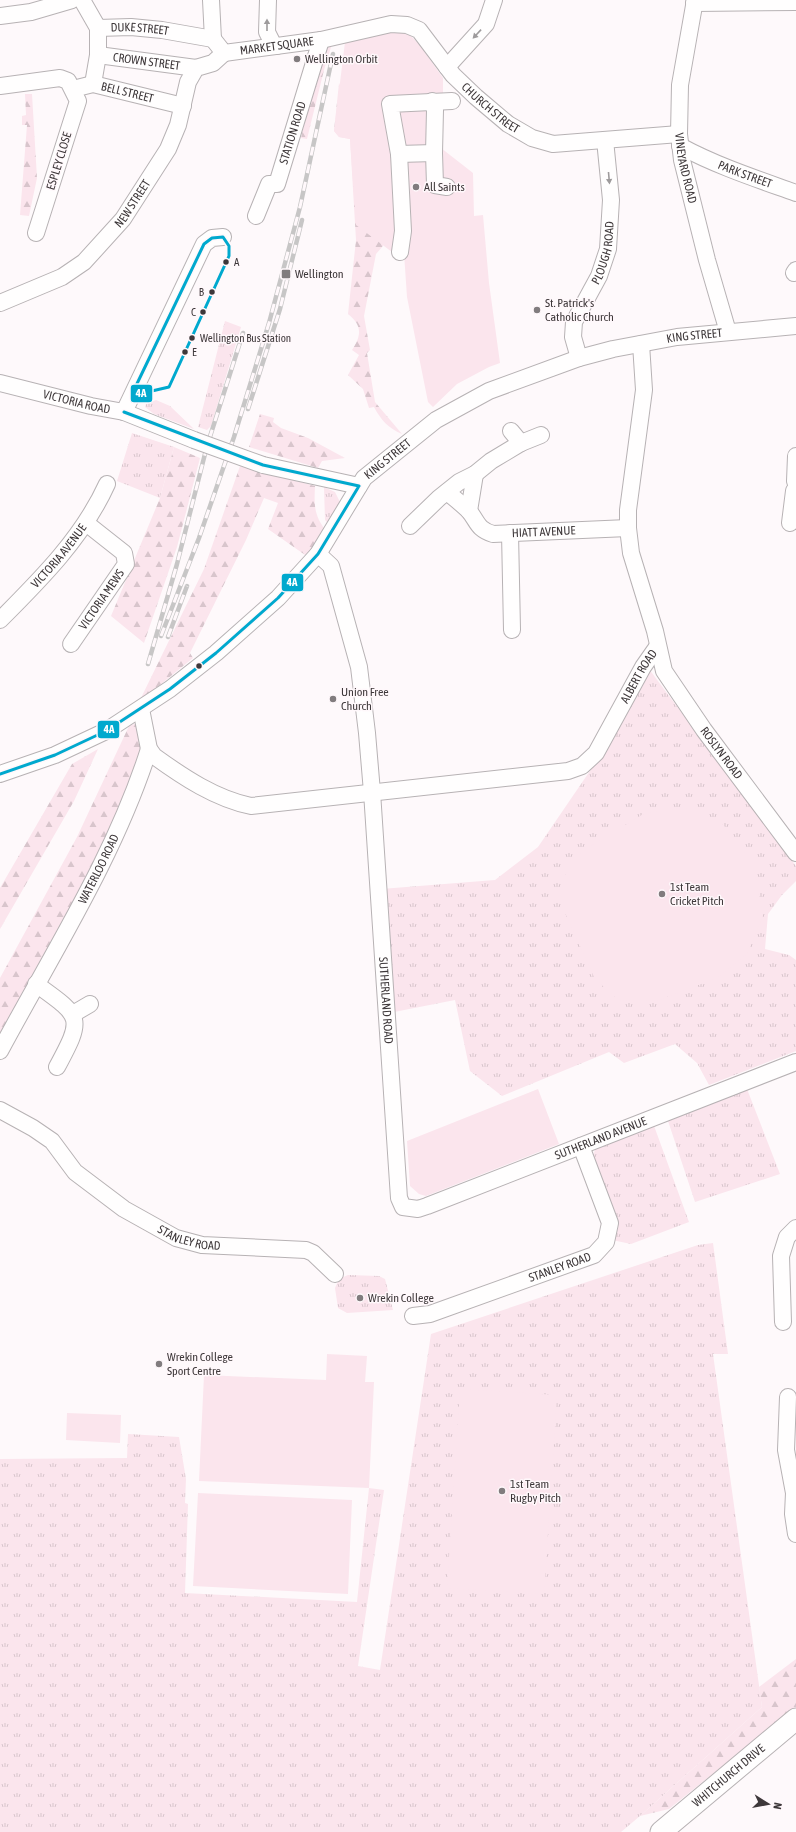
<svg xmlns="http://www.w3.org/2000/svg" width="796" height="1832" viewBox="0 0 796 1832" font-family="'Asap Condensed',sans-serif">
<defs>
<pattern id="grass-tufts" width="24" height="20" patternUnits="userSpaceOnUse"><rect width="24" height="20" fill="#fbe5ed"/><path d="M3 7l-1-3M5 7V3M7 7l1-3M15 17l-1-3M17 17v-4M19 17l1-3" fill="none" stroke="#d8c5cc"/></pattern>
<pattern id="forest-firs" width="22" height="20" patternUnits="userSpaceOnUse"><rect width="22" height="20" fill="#fbe5ed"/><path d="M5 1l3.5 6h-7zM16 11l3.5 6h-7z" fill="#d8c5cc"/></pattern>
</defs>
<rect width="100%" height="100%" fill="#fef9fb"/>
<path fill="url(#grass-tufts)" d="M225 321 241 327 211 426 207 430 198 427Z
M156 400 170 406 194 429 154 414 145 407 146 404Z
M132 433 174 447 160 498 117 481Z
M324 487 335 492 341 504 330 526 325 520Z
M649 669 796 866V881L782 895 768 914 765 949 789 955 796 960V1051L709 1085 697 1063 675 1044 624 1063 609 1052 502 1096 470 1071 455 1000 389 1013 381 889 495 880 538 847 609 743Z
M747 1089 780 1174 695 1202 668 1121Z
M653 1123 689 1222 631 1244 612 1240 593 1157 596 1146Z
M713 1243 728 1354H713L762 1707 640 1816 621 1832H0V1459L127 1458 128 1434 179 1437 186 1479 185 1503 188 1504 185 1593 357 1602 369 1488 384 1490 358 1666 380 1670 431 1334 698 1245Z
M348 1275 379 1276 385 1279 393 1310 347 1313 338 1308 335 1288 339 1279Z"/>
<path fill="url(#forest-firs)" d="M332 44 324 70 307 139 301 138 319 62 328 45Z
M339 83 383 188V246L376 254 364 316 370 350 367 353 375 402 402 434C388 428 381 420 374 407L369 408 363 389 348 375 359 355 352 350C362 335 362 325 348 314L356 240 350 139 339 137 334 131Z
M25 94H32L37 178 29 216 20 215 27 125H22V116L26 115Z
M260 414 274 418 273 422 281 428 308 438 345 458 322 461 318 468 249 447Z
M174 447 200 458 177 547 144 643 111 616 160 498Z
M240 466 315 486C314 506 314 516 327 532L308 557 268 529 278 503 264 498 246 540 190 653 193 658 139 702 204 569Z
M137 723 143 751 121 814 0 1034V978L77 837 129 726Z
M98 749 74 801 0 929V888L72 764Z
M796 1659V1707L669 1809 640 1816 762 1707 759 1687Z"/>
<path fill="#fbe5ed" d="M392 30 409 34 419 44 443 78V93L440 115 441 148 473 173 474 216 483 215 489 283 500 363 489 367 457 384 433 407 428 402 407 297 404 253 392 252 356 225 350 139 339 137 334 131 345 42Z
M684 808 721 822 753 863 763 916 747 954 717 978 659 1000 619 1001 595 979 565 913V875L582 851 645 813Z
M538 1089 559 1144 426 1196 419 1194 410 1186 407 1141Z
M327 1354 367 1356 365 1382H374L369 1488 199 1481 204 1375 326 1380Z
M460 1389 557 1395 544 1594 447 1588Z
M67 1413 121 1415 120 1443 66 1440Z
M198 1493 352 1500 348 1594 193 1586Z"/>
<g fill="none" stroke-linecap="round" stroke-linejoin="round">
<defs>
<g id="minor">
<path id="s1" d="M82 0 98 28 131 27 162 30 213 39"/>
<path d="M211 0 213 39"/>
<path d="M268 0 267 32 273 44 277 46"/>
<path id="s2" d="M695 0 680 85 679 134 682 160 707 260 728 332"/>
<path d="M694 3 796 2"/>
<path d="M0 16 31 12 72 0"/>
<path id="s3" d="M213 39 224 53 321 40 391 24 407 25 419 30 453 75 476 97 508 124 532 138 553 144 679 134"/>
<path id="s4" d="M98 55 196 68"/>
<path d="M447 67 486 24 494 0"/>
<path d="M93 84 98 55V28"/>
<path d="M0 86 60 78 68 81 78 101 36 233"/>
<path id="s5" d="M73 89 93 84 183 106"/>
<path id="s6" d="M680 146C717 166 757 179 796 193"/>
<path d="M434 153 435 185 447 187"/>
<path d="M399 154 434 153 435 110 432 101"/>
<path id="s7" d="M256 216 269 184H277L321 40"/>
<path d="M400 252 403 231 399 154 390 104 452 101"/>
<path d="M794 273 796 270"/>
<path id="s8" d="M0 303 62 277 84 262 123 219 168 149 178 125 188 82 196 68 213 63 224 53"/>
<path id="s9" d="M641 344 644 390 628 510V528L631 553 655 631 664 671 704 730 796 853"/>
<path id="s10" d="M579 358 573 337 574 322 599 276 608 249 611 200 605 140"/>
<path id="s11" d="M0 383 91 406 124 412 194 440"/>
<path d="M124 412 204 244 212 238 223 237"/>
<path d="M511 431 521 443"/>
<path d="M796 456 795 481 796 484"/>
<path d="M263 465 359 486"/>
<path id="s12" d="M447 492C454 498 462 504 469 511 478 522 477 529 493 534L628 528"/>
<path d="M469 511 475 474"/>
<path d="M790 523 794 491 796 490"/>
<path d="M410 526 439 498 459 482 475 474 491 461 521 443 541 435"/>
<path d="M510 533 512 630"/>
<path id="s13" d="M318 554 331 566 359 667 367 733 372 792 399 1198 403 1207 418 1209 427 1206 796 1062"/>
<path id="s14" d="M0 620C41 579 83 537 107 484"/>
<path id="s15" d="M71 644 126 564 124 553 86 523"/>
<path id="s16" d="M141 709 149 749 154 756C183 777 216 799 251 806L568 771 582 766 596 753 643 667 657 647"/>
<path id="s17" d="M0 774 55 755 106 731 170 689 216 653 278 598 318 554 364 478 436 420 489 391 579 358 613 349 677 337 796 326"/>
<path d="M36 984C82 1017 84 1017 57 1067"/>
<path d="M73 1014 90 1004"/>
<path id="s18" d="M0 1051C53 952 115 856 149 749"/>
<path id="s19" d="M0 1110 33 1128 52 1141 75 1172 124 1209 176 1238 202 1245 306 1250 313 1253 335 1274"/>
<path id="s20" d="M413 1316 430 1314 594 1255 606 1242 610 1223 581 1146"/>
<path d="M783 1322 781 1256 787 1237 796 1228"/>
<path d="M788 1397 786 1450 794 1493 793 1514 796 1534"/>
</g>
<g id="major">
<path id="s21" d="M661 1832 796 1719"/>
</g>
</defs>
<use href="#minor" stroke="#b7b2b4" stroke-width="18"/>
<use href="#major" stroke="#b7b2b4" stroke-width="23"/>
<use href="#minor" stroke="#fffefe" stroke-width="16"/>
<use href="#major" stroke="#fffefe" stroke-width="21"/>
<defs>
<path id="rail" d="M248 409 280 309 302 220
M161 636 199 538 234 437 269 323 300 207 333 54
M168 637 187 586
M148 664 177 564 207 446 243 333"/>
</defs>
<use href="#rail" stroke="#c7c6c6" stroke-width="4.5"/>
<use href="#rail" stroke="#fff8fb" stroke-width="3" stroke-dasharray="9" stroke-linecap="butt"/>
<defs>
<path id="minor-bridge" d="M194 440 263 465"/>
</defs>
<use href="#minor-bridge" stroke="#b7b2b4" stroke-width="18" stroke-linecap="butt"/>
<use href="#minor-bridge" stroke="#fffefe" stroke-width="16"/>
<defs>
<path id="bus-1" d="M223 237 229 246V256L169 387 139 394 133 392 204 244 212 238Z
M124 412 263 465 359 486
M0 774 55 755 106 731 170 689 216 653 278 598 318 554 359 486"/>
</defs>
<use href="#bus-1" stroke="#fff8fb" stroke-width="6"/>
<use href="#bus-1" stroke="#00a9ce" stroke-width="3"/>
</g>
<defs><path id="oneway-solid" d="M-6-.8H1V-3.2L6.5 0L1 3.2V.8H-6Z"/></defs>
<g fill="#9e9b9c">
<use href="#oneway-solid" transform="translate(267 25) rotate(-90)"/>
<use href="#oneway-solid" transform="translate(477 34) rotate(133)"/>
<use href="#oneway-solid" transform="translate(609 178) rotate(85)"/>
</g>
<g fill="#817c7e" stroke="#fff8fb" stroke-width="1.5">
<circle cx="297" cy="59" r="4"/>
<circle cx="416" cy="187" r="4"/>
<rect x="281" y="269" width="10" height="10" rx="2"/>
<circle cx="537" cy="310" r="4"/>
<circle cx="333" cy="699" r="4"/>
<circle cx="662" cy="894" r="4"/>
<circle cx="360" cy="1298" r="4"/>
<circle cx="159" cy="1364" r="4"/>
<circle cx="502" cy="1491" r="4"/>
</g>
<g fill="#3e383a" stroke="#fff8fb" stroke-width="1.5">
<circle cx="226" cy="262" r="3.5"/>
<circle cx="212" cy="292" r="3.5"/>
<circle cx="203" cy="312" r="3.5"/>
<circle cx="192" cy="338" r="3.5"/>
<circle cx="185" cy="352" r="3.5"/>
<circle cx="199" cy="666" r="3.5"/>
</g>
<g text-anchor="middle" stroke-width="3" stroke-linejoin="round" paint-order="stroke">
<g font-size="11" fill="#3e383a" stroke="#fff8fb" text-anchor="start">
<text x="234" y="266">A</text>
<text x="204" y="296" text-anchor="end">B</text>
<text x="196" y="316" text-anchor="end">C</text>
<text x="200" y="342">Wellington Bus Station</text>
<text x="192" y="356">E</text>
</g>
<g font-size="12" fill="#3e383a" stroke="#fff8fb">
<text dy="4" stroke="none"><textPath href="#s1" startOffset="74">DUKE STREET</textPath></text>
<text dy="4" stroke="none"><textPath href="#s3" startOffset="71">MARKET SQUARE</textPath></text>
<text dy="4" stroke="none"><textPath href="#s4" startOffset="49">CROWN STREET</textPath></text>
<text dy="4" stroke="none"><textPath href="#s5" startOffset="56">BELL STREET</textPath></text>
<text dy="4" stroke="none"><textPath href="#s3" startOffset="323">CHURCH STREET</textPath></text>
<text dy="4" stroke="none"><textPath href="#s7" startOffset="96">STATION ROAD</textPath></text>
<text transform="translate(59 161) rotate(-73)" y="4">ESPLEY CLOSE</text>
<text dy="4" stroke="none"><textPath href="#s2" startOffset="170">VINEYARD ROAD</textPath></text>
<text dy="4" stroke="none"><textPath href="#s6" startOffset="71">PARK STREET</textPath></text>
<text dy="4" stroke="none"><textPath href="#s8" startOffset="170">NEW STREET</textPath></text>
<text dy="4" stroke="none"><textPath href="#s10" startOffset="113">PLOUGH ROAD</textPath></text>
<text dy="4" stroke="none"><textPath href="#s17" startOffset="847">KING STREET</textPath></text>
<text dy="4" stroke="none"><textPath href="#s11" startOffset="79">VICTORIA ROAD</textPath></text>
<text dy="4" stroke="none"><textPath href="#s17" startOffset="511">KING STREET</textPath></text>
<text dy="4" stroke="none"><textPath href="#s12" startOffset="114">HIATT AVENUE</textPath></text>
<text dy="4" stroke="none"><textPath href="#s14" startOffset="87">VICTORIA AVENUE</textPath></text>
<text dy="4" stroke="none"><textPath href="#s15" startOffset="54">VICTORIA MEWS</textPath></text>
<text dy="4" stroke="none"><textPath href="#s16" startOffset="600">ALBERT ROAD</textPath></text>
<text dy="4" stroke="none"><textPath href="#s9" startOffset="433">ROSLYN ROAD</textPath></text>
<text dy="4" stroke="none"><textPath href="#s18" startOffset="207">WATERLOO ROAD</textPath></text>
<text dy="4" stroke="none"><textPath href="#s13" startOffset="457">SUTHERLAND ROAD</textPath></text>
<text dy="4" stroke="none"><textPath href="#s13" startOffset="876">SUTHERLAND AVENUE</textPath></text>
<text dy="4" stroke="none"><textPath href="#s19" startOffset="233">STANLEY ROAD</textPath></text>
<text dy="4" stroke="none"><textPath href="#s20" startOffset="155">STANLEY ROAD</textPath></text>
<text dy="4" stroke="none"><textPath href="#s21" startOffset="88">WHITCHURCH DRIVE</textPath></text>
</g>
<g font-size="12" fill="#3e383a" stroke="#fff8fb" text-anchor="start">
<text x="305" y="63">Wellington Orbit</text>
<text x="424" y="191">All Saints</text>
<text x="295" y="278">Wellington</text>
<text x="545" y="307">St. Patrick's<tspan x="545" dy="14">Catholic Church</tspan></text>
<text x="341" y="696">Union Free<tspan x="341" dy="14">Church</tspan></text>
<text x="670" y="891">1st Team<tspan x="670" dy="14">Cricket Pitch</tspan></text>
<text x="368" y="1302">Wrekin College</text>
<text x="167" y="1361">Wrekin College<tspan x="167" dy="14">Sport Centre</tspan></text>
<text x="510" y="1488">1st Team<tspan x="510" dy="14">Rugby Pitch</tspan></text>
</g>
</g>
<g stroke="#fff8fb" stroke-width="1.5">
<rect x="130" y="384" width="23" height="19" rx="4" fill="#00a9ce"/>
<rect x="281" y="573" width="23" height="19" rx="4" fill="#00a9ce"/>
<rect x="97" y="720" width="23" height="19" rx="4" fill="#00a9ce"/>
</g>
<g font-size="11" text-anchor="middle" font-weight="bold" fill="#fff">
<text x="141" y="397">4A</text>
<text x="292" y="586">4A</text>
<text x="109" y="733">4A</text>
</g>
<g transform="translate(768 1804) rotate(101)" stroke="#fff8fb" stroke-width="3" paint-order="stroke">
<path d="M0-3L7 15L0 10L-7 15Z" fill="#3e383a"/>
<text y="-6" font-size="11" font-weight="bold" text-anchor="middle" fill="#3e383a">N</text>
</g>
</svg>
